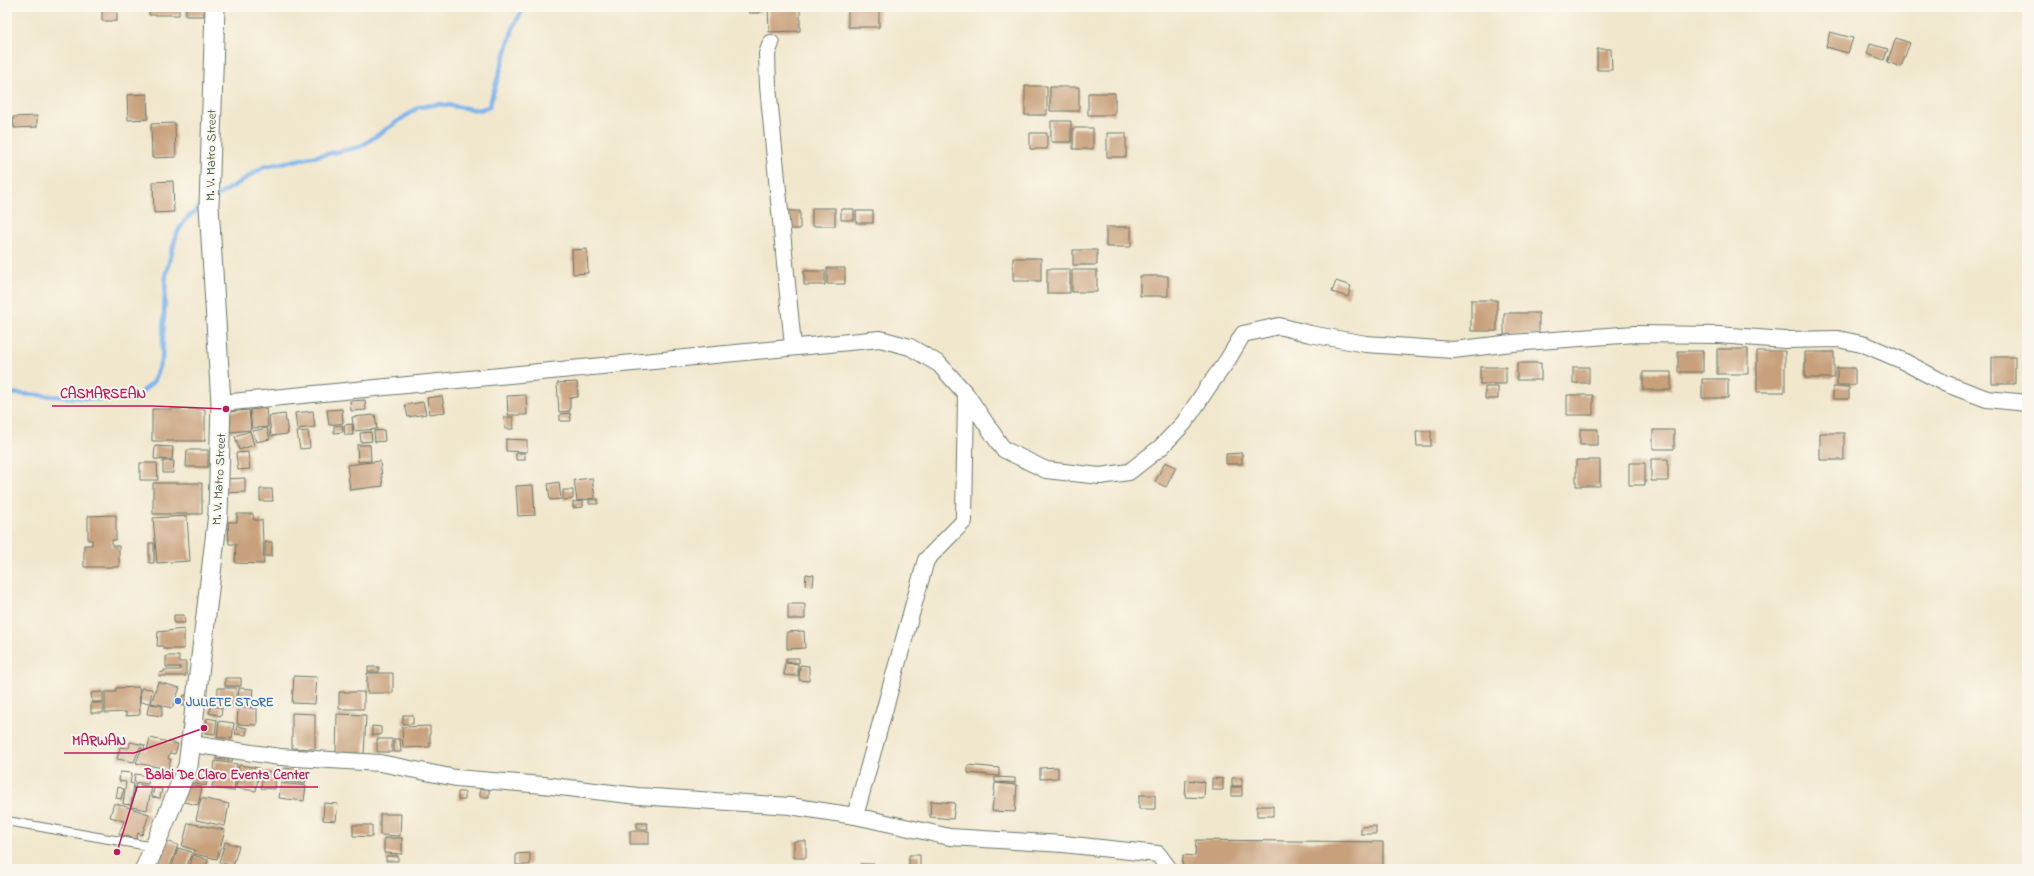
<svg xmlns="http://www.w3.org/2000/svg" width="2034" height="876" viewBox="0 0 2034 876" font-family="'Indie Flower',sans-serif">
<rect width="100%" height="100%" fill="#fbf7ec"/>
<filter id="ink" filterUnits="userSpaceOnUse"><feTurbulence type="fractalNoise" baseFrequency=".025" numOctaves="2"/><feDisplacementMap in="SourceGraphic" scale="8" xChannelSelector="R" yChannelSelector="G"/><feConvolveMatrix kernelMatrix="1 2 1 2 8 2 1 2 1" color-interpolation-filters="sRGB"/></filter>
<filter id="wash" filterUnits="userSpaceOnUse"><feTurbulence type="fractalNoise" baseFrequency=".012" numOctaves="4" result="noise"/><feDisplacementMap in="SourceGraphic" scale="16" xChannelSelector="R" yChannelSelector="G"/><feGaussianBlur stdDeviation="0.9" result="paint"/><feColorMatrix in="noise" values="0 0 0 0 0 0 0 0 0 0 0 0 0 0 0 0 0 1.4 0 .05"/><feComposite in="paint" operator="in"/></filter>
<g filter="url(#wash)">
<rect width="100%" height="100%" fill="#f1e7cd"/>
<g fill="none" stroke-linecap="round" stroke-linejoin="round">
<path stroke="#80b5ee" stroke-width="4.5" d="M214 198 264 167 360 147 419 107 440 104 478 110 489 107 514 25 525 7
M7 393 110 400 137 396 153 382 162 359 166 273 177 233 186 219 204 204"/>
</g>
<g id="blocks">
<path fill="#c8a07c" d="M102 7H117V21H102Z
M149 7H179V15H149Z
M186 7H204V16H186Z
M749 7H760V13H749Z
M768 7H800V31L769 32Z
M848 7H879V27H848Z
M1830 32 1853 38 1848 53 1826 47Z
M1896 38 1910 43 1901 67 1887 62Z
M1870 44 1888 49 1884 60 1867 54Z
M1597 49H1611L1612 70H1597Z
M1025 86H1047V115H1025Z
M1050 87H1079V111H1050Z
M1088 93H1115V115H1088Z
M147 94 148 119 128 120 127 95Z
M37 116V127L14 128 13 117Z
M1051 121H1071V142H1051Z
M175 123 176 157 152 158 151 124Z
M1073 128H1093V149H1073Z
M1030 133H1047V149H1030Z
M1107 133H1126V157H1107Z
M173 181 174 212 154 213 153 182Z
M812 208H835V226H812Z
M841 209H854V220H841Z
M787 211H800V229H787Z
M856 211H873V223H856Z
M1106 227H1131V247H1106Z
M587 249 588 273 573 274 572 250Z
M1073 250H1097V265H1073Z
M1013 258H1041V281H1013Z
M827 268H845V284H827Z
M1047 269H1070V293H1047Z
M1072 270H1097V292H1072Z
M804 271H825V285H804Z
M1140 276H1168V296H1140Z
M1336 281 1351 286 1348 297 1332 292Z
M1471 300H1497V331H1471Z
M1504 313H1539V335H1504Z
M1717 349H1748V374H1717Z
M1678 351H1703V372H1678Z
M1757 351H1785V392H1757Z
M1805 352H1834V378H1805Z
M1992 357H2015V384H1992Z
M2024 360H2027V389H2024Z
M1517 363H1541V380H1517Z
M1480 367H1506V384H1480Z
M1573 367H1589V383H1573Z
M1837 368H1855V385H1837Z
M1643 372H1671V390H1643Z
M1702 379H1728V398H1702Z
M577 382 578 397 570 398V411L559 412 557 383Z
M1485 387H1498V399H1485Z
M1833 387H1849V399H1833Z
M526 395 527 415H508L507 396Z
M1567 395H1593V415H1567Z
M442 396 445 412 429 414 427 398Z
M365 400 366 410 351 411 350 401Z
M423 402 426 414 408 417 405 405Z
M266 408 268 427 252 428 250 410Z
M152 409H205V441H152Z
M342 409 343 423 329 425 327 410Z
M249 410 251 430 230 432 228 412Z
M313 411 315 427 297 429 295 413Z
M570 413 571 421H560V414Z
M285 414 288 434 271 436 269 416Z
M375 415 377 429 354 431 352 417Z
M504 417H513V429H505Z
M352 424 353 435H345L344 425Z
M342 425 343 432 334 433V426Z
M267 428 270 439 256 442 253 431Z
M1580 429H1598V445H1580Z
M384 430 385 441 375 442 374 431Z
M1653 430H1674V449H1653Z
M250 431 254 445 239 450 235 436Z
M308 431 310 448 300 449 297 432Z
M1416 431H1431V446H1417Z
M371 432 372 441 361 442 360 433Z
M1820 433H1844V460H1820Z
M506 439 527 440V452L506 451Z
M357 445H370L371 461 358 462Z
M155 446 173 447 172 460 154 459Z
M187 450H208V467H186Z
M248 452 250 469 238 470 236 453Z
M516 453H525V460H516Z
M1242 453V464H1226V454Z
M1651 459H1668V481H1651Z
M1576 460H1600V486H1576Z
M163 461H174L173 473H163Z
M380 461 383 486 350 490 347 465Z
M1165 462 1176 467 1166 487 1155 482Z
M140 463H157L158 480H140Z
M1629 463H1645V485H1629Z
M245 478V492L224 493V479Z
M592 478 595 498 577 501 574 480Z
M559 482 561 499 550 500 548 484Z
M153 483H202V514H153Z
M533 485 535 515 518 516 516 486Z
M260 489H272L273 501H260Z
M563 490H573V499L563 500Z
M589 499H598V504H589Z
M583 501V507L573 508V502Z
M237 514H253L254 520H262L264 564 235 563 236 544H229L228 522H237Z
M116 515V540H112V546H119V567H84V545H92V540H88V516Z
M187 516 190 561 157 563 153 518Z
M265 542H272V556H265Z
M149 543H154V563H149Z
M806 574 814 575 813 586 805 585Z
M788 604H805V619H788Z
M174 615H184L185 623H174Z
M184 629V649H164L163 646H157L158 632Z
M804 631 805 648 787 649V632Z
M166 656H179V662H186V676H159V673L164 672V670H180V667H166Z
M786 658H799V663L786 662Z
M785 663 798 664V676L784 675Z
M800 665 809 666V681L799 680Z
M368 667H379V672H368Z
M367 673H393V693H367Z
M294 676 317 677 315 704 292 703Z
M225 678H241V686H225Z
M158 682 180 688 172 708 151 703Z
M139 687 140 715 126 716V712L105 713V692H116V688Z
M141 688 152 689 150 703 140 702Z
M218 688H236V705H217Z
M239 688 253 689 252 698 238 697Z
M103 692V702H92L91 693Z
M339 692H364V709H339Z
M184 695 194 697 192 708 180 705Z
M238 700H257V707L238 706Z
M91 703H103V713H91Z
M149 704 162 705V716L147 714Z
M211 706 222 708 221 716 209 713Z
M238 707 257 708V725L237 724Z
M292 713 315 714V749L292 748Z
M337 714 366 715 364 755 336 754Z
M403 715H413V724H403Z
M207 718 217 720 215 734 205 733Z
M219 721 234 723 232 739 217 737Z
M237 726 247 728 246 735 235 734Z
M372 726 381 727V735H372Z
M430 726V747L403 748 402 727Z
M150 738 178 744 175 754 170 753 168 759H171L168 769 136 763 141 750H144L140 747 134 762 117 759 120 747 129 748 130 742 145 745 144 750H147Z
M377 739H392V752H377Z
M394 739H400L401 752H394Z
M217 751 233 753 232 761 216 759Z
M215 761 237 764 234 791 212 788Z
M239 765 259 768 256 791 236 788Z
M968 765 999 768V776L968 773Z
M1058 767V778L1040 779V768Z
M283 768 307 771 305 784 282 781Z
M263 771 276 772 275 789 261 788Z
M120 772 132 773 130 783 134 784 131 805 123 804 126 782 119 781Z
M135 774 149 776 148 784 134 782Z
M192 774 207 777 206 786 191 783Z
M995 777 1015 778V783L995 782Z
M1212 778 1223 779V790H1212Z
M1232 778H1242V786H1232Z
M1186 780 1205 782 1204 798 1185 797Z
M183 783 202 787 198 805 179 801Z
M281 783 306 786 304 801 279 798Z
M995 783 1017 785 1015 812 992 811Z
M136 784 152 787 147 810 131 807Z
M118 787 124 789 121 799 116 798Z
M1231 787H1242V796H1231Z
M154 788 162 789 160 798 152 797Z
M480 789H489V797H480Z
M458 792H465V800H458Z
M1139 795H1155V809H1139Z
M201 798 229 804 225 826 196 820Z
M931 801 955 803 953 819 930 817Z
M114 803 149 814 142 835 138 833 136 839 119 834 124 821 110 817Z
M324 803 338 804 336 821 323 820Z
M1257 806H1273V816H1257Z
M380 814H401L400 836 380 835Z
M188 823 225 830 217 859 194 854 195 850 182 846Z
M637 823H647L648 829H637Z
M353 825H372V837L353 836Z
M1376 826V834H1361V827Z
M630 831H649V844H630Z
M384 838H402V854L384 853Z
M161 839 178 845 169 869H152Z
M1196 840 1383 842V869L1182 868 1183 855 1195 856Z
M794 841H806V858H794Z
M225 842 239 846 233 866 219 862Z
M178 848 192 852 186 869H171Z
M530 853V865H516V854Z
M193 855 208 860 205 869 189 868Z
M909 855H920V869H909Z
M386 856H398V861H386Z
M860 864H875V869H860Z"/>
</g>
</g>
<g filter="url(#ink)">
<use href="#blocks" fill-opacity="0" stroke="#68786a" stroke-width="1"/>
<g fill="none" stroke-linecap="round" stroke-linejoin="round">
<defs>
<path id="service" d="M7 821 154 847"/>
<path id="minor" d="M771 43 767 54 768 86 793 346
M221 403 880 339 910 347 939 364 966 394 1003 449 1046 470 1100 476 1129 472 1161 447 1184 423 1208 387 1227 361 1243 334 1279 326 1310 334 1366 344 1453 350 1512 343 1635 334 1718 335 1785 340 1838 339 1866 345 1901 360 1944 383 1987 399 2027 403
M191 744 280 757 380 763 456 778 543 785 638 796 790 806 855 816 950 837 1063 844 1158 854 1169 869
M855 816 926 560 964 521 966 394"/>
<path id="tertiary" d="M145 869 188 766 218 514 221 403 209 206 215 7"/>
</defs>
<use href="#service" stroke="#68786a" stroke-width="10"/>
<use href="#minor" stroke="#68786a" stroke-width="18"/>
<use href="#tertiary" stroke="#68786a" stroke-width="21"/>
<use href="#service" stroke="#fff" stroke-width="8"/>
<use href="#minor" stroke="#fff" stroke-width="16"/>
<use href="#tertiary" stroke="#fff" stroke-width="19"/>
</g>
</g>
<circle fill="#3f7fe0" stroke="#fbf7ec" stroke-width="1.5" cx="178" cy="701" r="4"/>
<g text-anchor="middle" stroke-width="4" stroke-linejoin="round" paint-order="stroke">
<g font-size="13" fill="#1f3d34" stroke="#fbf7ec">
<text transform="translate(210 155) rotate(-89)" y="5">M. V. Matro Street</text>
<text transform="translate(218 479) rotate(-87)" y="5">M. V. Matro Street</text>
</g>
<g font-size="13" font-weight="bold" fill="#366cbe" stroke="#fbf7ec" text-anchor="start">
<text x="186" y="706">JULIETE STORE</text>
</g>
</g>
<path fill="none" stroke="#c2185b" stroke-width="1.5" d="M226 409L153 406H52M204 728L134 753H64M117 852L137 787H318"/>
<g fill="#c2185b" stroke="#fbf7ec" stroke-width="1.5">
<circle cx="226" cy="409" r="4"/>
<circle cx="204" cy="728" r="4"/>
<circle cx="117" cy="852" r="4"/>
</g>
<g font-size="14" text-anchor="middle" font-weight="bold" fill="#c2185b" stroke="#fbf7ec" stroke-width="4" stroke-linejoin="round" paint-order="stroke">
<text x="103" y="398">CASMARSEAN</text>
<text x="99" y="745">MARWAN</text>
<text x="227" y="779">Balai De Claro Events Center</text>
</g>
<rect width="2034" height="876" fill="none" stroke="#fbf7ec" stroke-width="24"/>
</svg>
